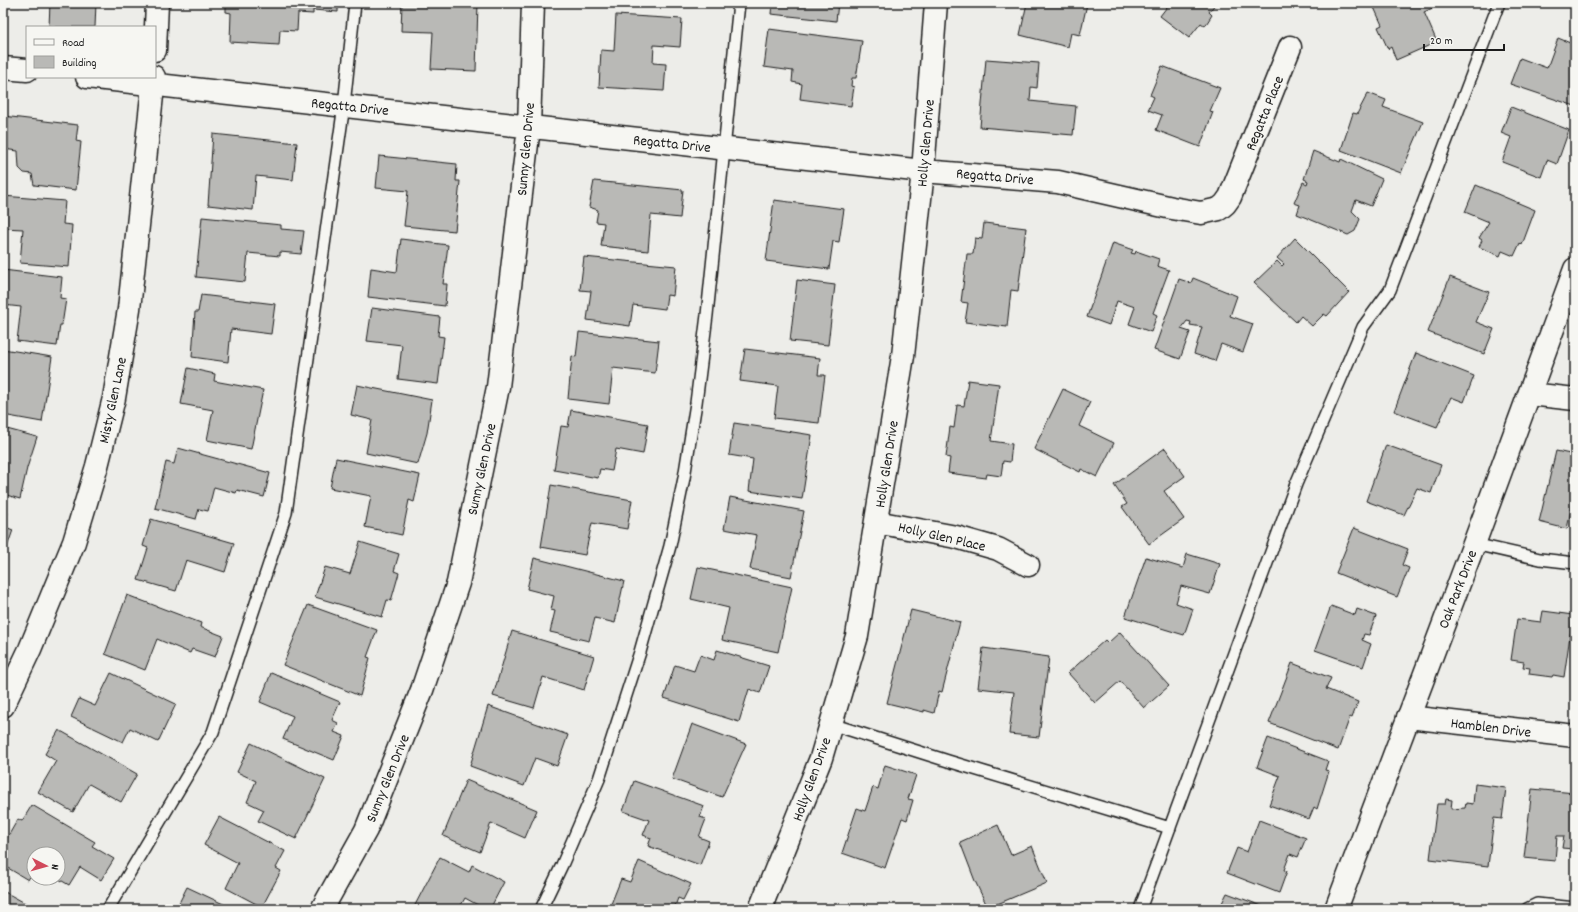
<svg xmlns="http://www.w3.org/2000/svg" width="1578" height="912" viewBox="0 0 1578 912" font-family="Dekko,sans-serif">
<rect width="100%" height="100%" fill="#edede9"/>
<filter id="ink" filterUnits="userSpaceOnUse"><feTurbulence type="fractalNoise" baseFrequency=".025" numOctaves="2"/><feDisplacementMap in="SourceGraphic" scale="8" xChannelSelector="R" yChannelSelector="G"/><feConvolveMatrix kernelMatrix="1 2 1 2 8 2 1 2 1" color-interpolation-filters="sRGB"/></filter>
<g filter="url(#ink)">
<path fill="#b9b9b6" stroke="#1c1c1c" d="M50 3H96L95 27H49Z
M226 3H338V12L313 10V14L298 13 297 31 280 30 279 45 230 42 231 13 226 12Z
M402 3H478L476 71 431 69 433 32 401 31Z
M772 3H838L836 21 771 14Z
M1027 3 1087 4 1080 35 1071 33 1068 47 1020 35Z
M1170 3H1216L1209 12 1212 15 1205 26 1201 23 1189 38 1160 16Z
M1372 3H1443L1424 12 1437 42 1396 60 1391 47 1388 49 1378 27 1382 25Z
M1563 3H1575V8Z
M616 15 682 19 680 47 654 45 653 63 666 64 664 91 599 87 601 50 614 51Z
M769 29 862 41 856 78H852L851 86 854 87 851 106 800 99 802 84 792 82 793 71 764 67Z
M1558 38 1575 45V106L1510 84 1520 58 1547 68Z
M986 59 1039 63 1037 88 1031 87 1030 101 1076 106 1073 135 980 127Z
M1162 66 1220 88 1210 111 1213 112 1200 147 1156 130 1162 115 1148 110 1154 97 1150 95Z
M1368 93 1386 100 1383 107 1423 122 1401 173 1341 150 1353 113 1357 114Z
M1511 107 1569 130 1557 164 1547 160 1541 177 1502 162 1511 137 1501 133Z
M3 116 78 125 76 141 81 142 76 190 34 185 32 174 24 173 19 168 18 151 3 149Z
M213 134 297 143 293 180 256 176 253 210 208 205Z
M1313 151 1340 162 1341 159 1382 179 1371 206 1356 200 1352 211 1360 219 1355 231 1348 235 1297 214 1300 205 1294 203 1303 182 1307 184 1308 181 1304 179Z
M379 156 457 164 456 181H460L455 231 404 226 408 191 376 188Z
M594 181 683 190 680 218 651 215 648 251 601 246 604 223 596 222 598 210 589 207Z
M1476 185 1535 210 1522 245 1520 243 1514 256 1502 251 1500 256 1479 247 1482 240 1479 238 1489 222 1465 212Z
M3 196 65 201 63 224 72 225 69 267 20 263 23 229 3 228Z
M774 200 844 209 839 242 833 241 829 269 766 261Z
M202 217 281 225V229L304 231 301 254 280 252V256L248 253 245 282 196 277Z
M984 223 1026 228 1018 291 1011 290 1007 327 965 322 968 303 961 302 967 254H973L975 238 982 239Z
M1295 238 1349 292 1327 316 1324 314 1312 326 1301 316 1296 322 1254 283 1277 261 1282 266 1284 264 1277 258Z
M401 239 448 245 443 284H447L445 306 368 297 371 268 397 272Z
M1113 243 1133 250 1131 253 1135 254 1136 251 1159 259 1157 266 1169 270 1153 313 1157 315 1151 332 1129 324 1135 307 1117 301 1109 325 1087 317Z
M584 257 676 266 673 296 667 295 665 309 633 305 630 326 587 320 591 291 580 290Z
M3 270 62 277 60 298 66 299 62 325H60L57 346 17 341 21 307 3 305Z
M1450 277 1489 292 1476 322 1494 329 1484 354 1428 332Z
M1193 278 1237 296 1230 316 1253 324 1243 352 1221 344 1215 361 1194 354 1202 327 1190 325 1191 322 1187 321 1181 329 1190 332 1180 359 1154 350 1179 279 1191 283Z
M797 280 835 285 828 345 790 341Z
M201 295 275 304 271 334 231 329 228 362 192 357 195 312H198Z
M372 308 440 317 438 336 444 337 438 384 398 379 402 345 367 341Z
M579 332 659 341 655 373 613 368 609 404 568 399 572 356 576 357Z
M3 349 52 357 42 422 3 415Z
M745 349 820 358 818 375H825L819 423 774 418 778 386 740 381Z
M1416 353 1474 376 1464 402 1451 397 1437 427 1394 411Z
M188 368 215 374 214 381 263 390 251 449 207 440 213 410 181 404Z
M968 380 999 384 991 441 1012 444 1010 462 1003 461 1001 476 987 474 986 478 948 473 950 458 946 457 950 427 954 428 957 405 964 406Z
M357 385 432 400 427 433 418 464 366 453 372 420 351 415Z
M1063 389 1090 402 1079 426 1114 443 1097 477 1081 469 1080 472 1034 449Z
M571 410 648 424 643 454 616 449 612 471 600 469 598 478 554 470 561 426 568 427Z
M734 423 812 435 802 499 749 491 753 459 729 455Z
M3 428 37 437 27 468 20 499 3 494Z
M1386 445 1441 465 1431 493 1417 488 1404 515 1366 501Z
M178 448 270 473 264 497 237 490 236 493 214 487 208 511 199 509 196 519 155 508 166 462 174 464Z
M1165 448 1185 476 1164 491 1184 519 1149 544 1122 507 1127 504 1114 485Z
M1556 451 1575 455V504L1572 505 1567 529 1539 522Z
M336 458 420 475 414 502 409 500 402 535 365 527 371 496 330 488Z
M551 485 632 500 627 529 592 523 585 555 541 547Z
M730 497 804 511 791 577 750 569 757 535 724 529Z
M3 511 8 513 3 525Z
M151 519 234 543 225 572 186 560 176 591 138 580 148 548 143 546Z
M3 526 13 530 6 550 3 549Z
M1354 528 1408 549 1402 565 1409 568 1397 597 1336 573Z
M360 542 399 554 394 571 399 573 391 601 387 600 382 617 315 597 325 567 350 574Z
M1187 554 1220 564 1210 594 1181 586 1176 603 1193 609 1184 635 1125 617 1146 557 1183 568Z
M534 558 624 581 615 623 595 618 589 641 550 632 555 611 551 610 554 596 527 589Z
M698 567 792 587 778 652 722 640 729 608 691 599Z
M127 595 201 623 200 627 223 636 215 657 192 649 190 653 157 639 145 670 105 654Z
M308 605 377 630 367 657 370 658 360 696 283 665Z
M1331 606 1355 615 1357 609 1376 616 1369 635 1364 634 1362 640 1371 644 1363 667 1315 650Z
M911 610 960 622 942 692 939 691 934 713 924 710V712L887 703Z
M1543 611 1573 615 1564 677 1553 675 1552 677 1529 674 1530 668 1523 667 1524 662 1511 660 1517 619 1541 622Z
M512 631 594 656 584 690 543 677 534 708 493 696Z
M1120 632 1169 686 1144 708 1120 681 1095 703 1068 673 1105 640 1108 643Z
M983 648 1049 657 1039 737 1009 734 1014 692 978 688Z
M717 650 769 666 760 693 749 689 739 722 664 698 675 665 694 671 700 655 714 660Z
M1292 663 1331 678 1326 689 1358 702 1352 718 1350 717 1338 750 1269 723Z
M111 673 176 704 158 742 130 728 123 742 71 717 79 699 95 706Z
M271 673 340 702 332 720 338 723 334 732 344 736 334 760 283 739 293 716 260 702Z
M488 706 568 735 557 766 535 758 524 786 470 766Z
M692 724 746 744 722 797 672 779Z
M59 730 137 774 121 802 89 784 73 812 38 792 56 761 45 754Z
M1268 738 1328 761 1325 770 1329 771 1317 809 1314 807 1309 819 1269 805 1280 776 1257 767Z
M251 743 325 779 296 839 258 821 264 810 247 802 256 781 237 772Z
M885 765 916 775 908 799 913 800 907 820 902 818 885 868 842 853 857 808 865 811 873 787 878 789Z
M466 780 537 810 525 838 491 823 480 852 443 836Z
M634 781 704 806 700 817 706 819 699 837 709 841 700 865 648 846 651 838 643 835 649 820 623 811Z
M1475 784 1506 788 1502 819 1494 818 1488 866 1430 859 1437 804H1445L1446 799 1452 800 1451 809 1465 808 1466 803 1473 804Z
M1532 789 1575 793V852H1573V849L1562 848 1564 836H1557L1555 861 1524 858Z
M32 805 95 842 92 846 114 859 101 880 80 867 69 885 57 878H58V854H34V870L28 880 3 865V845L18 819 22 821Z
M219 817 285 851 276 868 281 871 262 907 226 888 238 863 204 845Z
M1259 820 1306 838 1298 857 1290 854 1284 870 1287 871 1279 893 1227 873 1237 848 1247 852Z
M998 825 1011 855 1032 846 1047 883 988 908 975 881 960 842Z
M440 857 469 872 472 865 504 882 490 909H485L465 898 460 907 463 909H413Z
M639 861 691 884 683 900 678 898 674 909H622L611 904 621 879 630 882Z
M187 887 234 909H176Z
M3 891 36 909H3Z
M1227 893 1270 909H1219Z"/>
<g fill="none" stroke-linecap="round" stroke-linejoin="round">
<defs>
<path id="service" d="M1474 544 1540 559 1575 563
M831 724 948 761 1170 828
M108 909 213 732 286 513 344 105 355 3
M541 909 562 865 599 779 640 652 670 546 684 478 696 403 707 315 739 3
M1140 909 1296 484 1363 327 1390 290 1499 3
M1527 909 1537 904 1575 908"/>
<path id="minor" d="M155 50 157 3
M3 68 27 70
M87 77 923 171 1058 182 1172 208 1201 213 1219 209 1225 204 1230 197 1290 47
M1530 394 1575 399
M876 522 956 537 998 549 1028 565
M3 706 30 649 74 542 97 466 114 398 129 309 154 77
M1408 717 1575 736
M322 909 366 830 422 690 458 583 498 387 529 127 533 3
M760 909 821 758 857 636 903 356 923 171 936 3"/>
<path id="tertiary" d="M1336 909 1474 544 1575 269"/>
</defs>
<use href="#service" stroke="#1c1c1c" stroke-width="14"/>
<use href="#minor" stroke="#1c1c1c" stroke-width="25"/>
<use href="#tertiary" stroke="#1c1c1c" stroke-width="25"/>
<use href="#service" stroke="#f6f6f2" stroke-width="11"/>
<use href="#minor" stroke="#f6f6f2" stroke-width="22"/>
<use href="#tertiary" stroke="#f6f6f2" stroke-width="22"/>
</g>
</g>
<g text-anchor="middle" stroke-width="3.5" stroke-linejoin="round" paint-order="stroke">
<g font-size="15" fill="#1c1c1c" stroke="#f6f6f2">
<text transform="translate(350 106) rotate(6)" y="5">Regatta Drive</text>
<text transform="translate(1264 113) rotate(-68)" y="5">Regatta Place</text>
<text transform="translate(672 143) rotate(6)" y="5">Regatta Drive</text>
<text transform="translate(925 143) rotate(-85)" y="5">Holly Glen Drive</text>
<text transform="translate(525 149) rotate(-85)" y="5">Sunny Glen Drive</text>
<text transform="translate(995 176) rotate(5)" y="5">Regatta Drive</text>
<text transform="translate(112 400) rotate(-78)" y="5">Misty Glen Lane</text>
<text transform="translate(886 464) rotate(-81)" y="5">Holly Glen Drive</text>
<text transform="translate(481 469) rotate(-78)" y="5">Sunny Glen Drive</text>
<text transform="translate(942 536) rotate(13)" y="5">Holly Glen Place</text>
<text transform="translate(1457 589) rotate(-69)" y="5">Oak Park Drive</text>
<text transform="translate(1491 727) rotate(7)" y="5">Hamblen Drive</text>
<text transform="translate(387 778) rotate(-68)" y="5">Sunny Glen Drive</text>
<text transform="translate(811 779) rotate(-70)" y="5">Holly Glen Drive</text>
</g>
</g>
<rect width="1578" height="912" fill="none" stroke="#f6f6f2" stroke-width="16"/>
<rect x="8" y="8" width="1562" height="896" fill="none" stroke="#1c1c1c" stroke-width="1.5" filter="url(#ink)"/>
<rect x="26" y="26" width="130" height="52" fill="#f6f6f2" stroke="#9f9f9c"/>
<rect x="34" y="39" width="20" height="6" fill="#f6f6f2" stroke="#9f9f9c"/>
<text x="62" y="46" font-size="12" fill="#1c1c1c">Road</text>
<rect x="34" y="56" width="20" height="12" fill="#b9b9b6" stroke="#9f9f9c"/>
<text x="62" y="66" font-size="12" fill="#1c1c1c">Building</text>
<g transform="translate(46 866) rotate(96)"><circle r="19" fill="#f6f6f2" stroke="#9f9f9c"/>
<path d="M0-3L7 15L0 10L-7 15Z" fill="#d1495b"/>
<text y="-6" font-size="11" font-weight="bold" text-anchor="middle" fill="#1c1c1c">N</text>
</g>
<path d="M1424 44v6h80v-6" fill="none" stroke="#1c1c1c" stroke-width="2"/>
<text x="1430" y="44" font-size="12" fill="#1c1c1c" stroke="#f6f6f2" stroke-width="3" paint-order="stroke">20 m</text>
</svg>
